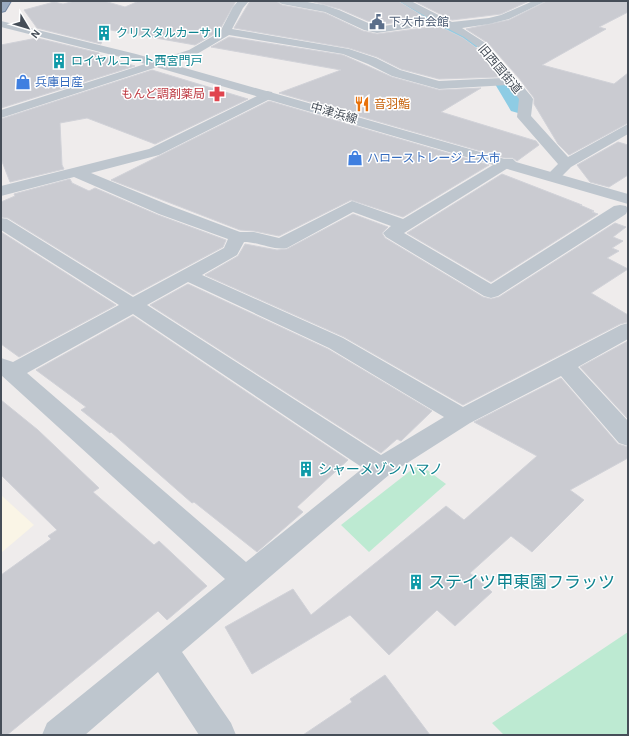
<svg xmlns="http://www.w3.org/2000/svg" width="629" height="736" viewBox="0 0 629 736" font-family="'Alegreya Sans','Noto Sans JP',sans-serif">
<rect width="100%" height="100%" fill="#efecec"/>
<path fill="#faf5e6" d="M1 495 34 525 1 553Z"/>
<path fill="#bdead2" d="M419 464 446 484 369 552 341 525Z
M628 632V735H504L492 723Z"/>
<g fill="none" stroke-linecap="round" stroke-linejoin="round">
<path fill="#8ecce4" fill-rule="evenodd" d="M390 1H408L466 32 479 44 477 47H465L456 38 392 4Z
M504 79 510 80 527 107 525 111 518 113 511 111 495 84 498 80Z"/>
</g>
<path fill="#cacbd1" stroke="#d1d2d8" d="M75 1H104L125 7 139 1H236L219 31 195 45 105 29 101 44 37 28 24 10 54 2 63 4Z
M250 1H276L282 5 325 13 363 31 377 34 439 26 463 38 478 49 499 77 439 79 401 69 377 57 349 48 234 28Z
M310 1H398L426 18 377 25 340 9Z
M414 1H529L501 14 452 20Z
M547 1H628V12L599 27 606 29 542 65 614 84 628 73V123L569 155 558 144 534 104V98L518 77 488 43 466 29 509 20Z
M229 37 343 55 392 77 439 90 481 88 441 112 536 141 539 145 517 161 513 158H505L279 93 341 70 211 47Z
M37 38 99 53V55L135 66 1 108V45Z
M152 70 248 99 155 144 87 118 60 123 62 165 64 169 10 182 1 159V119Z
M269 101 489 165 403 217 351 200 279 236 254 231 240 230 111 180Z
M618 142 628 145V175L609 187 590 182 577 165Z
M502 174 582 205H580L594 211 592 212 598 214 491 282 407 233Z
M70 179 72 183 89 191 95 188 158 215 226 240 223 247 133 295 8 218 1 217V202L15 196 14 194Z
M353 214 388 227 382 233 385 238 483 297 491 299 499 297 615 223 626 227 613 237 623 241 612 248 619 251 607 258 628 269 591 293 628 315V322L620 324 463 405 344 337 205 275 238 256 245 244 277 250 287 249Z
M1 232 116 305 19 357 1 344Z
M188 284 328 349 432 411 401 441 397 439 381 453 150 305Z
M133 316 348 460 297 507 303 512 257 552 194 502 192 503 111 432 110 433 81 410 86 407 36 370Z
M628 341V419L580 367Z
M561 378 618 444 628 447V458L570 490 584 500 532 552 511 536 470 573 492 592 455 626 437 610 389 655 350 615 252 674 225 627 293 589 311 615 446 506 464 520 537 456 474 422Z
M1 400 38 430 99 488 93 492 154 545 159 541 207 586 167 620 158 611 7 735H1V575L51 539 48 536 57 530 1 475Z
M385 675 430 735H303L352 702 350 699Z"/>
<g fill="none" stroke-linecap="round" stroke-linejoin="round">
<defs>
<path id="trunk" d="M1 1H11L5 11 1 12Z"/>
</defs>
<use href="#trunk" stroke="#7387a3" stroke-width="2"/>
<path fill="#bec6ce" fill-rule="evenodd" d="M238 1H249L243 8 232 29 349 49 376 58 400 70 439 81 502 78 479 48 464 37 439 24 377 33 364 30 325 12 282 4 277 1H302L324 5 339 10 377 27 430 19 399 1H411L452 22 489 18 501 15 533 1H546L509 19 489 24 462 28 487 44 531 96 533 99 531 116 568 157 628 124V134L571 167 562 176H552L549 173 558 164 517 117 519 99 508 85 439 89 392 76 368 64 343 54 229 35 197 54 1 118V110L189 50 220 32 233 7Z
M267 91 272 92 273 95 272 98 159 155 91 173 171 206 240 232H254L279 238 352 201 403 219 503 159H513L516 162 513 165 404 233 491 284 614 206 620 205 626 206 628 209 626 214 498 296 491 298 484 296 386 237 383 233 391 226 353 212 287 248C274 251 259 242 244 242L237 255 202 275 343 338 463 407 621 325 628 323V339L578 367 628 421V446L619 443 561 376 470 423 390 474 182 652 231 723 236 735H199L158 672 85 735H42L47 723 225 579 1 375V358L13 362 119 305 1 230V218L7 219 133 297 224 248 228 239 159 214 74 177 1 196V186L149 149ZM188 282 329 348 444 417 381 455 147 305ZM133 314 363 468 246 562 27 373Z"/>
<path fill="#bec6ce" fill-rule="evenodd" d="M1 21 136 54 628 194V204L128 59 1 27Z"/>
<use href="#trunk" fill="#9babc0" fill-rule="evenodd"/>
</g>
<defs>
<symbol id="civic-bare" viewBox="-9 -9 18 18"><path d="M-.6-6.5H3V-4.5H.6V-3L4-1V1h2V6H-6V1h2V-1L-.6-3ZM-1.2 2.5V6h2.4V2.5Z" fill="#5c6f8a" stroke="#fff" stroke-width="2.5" paint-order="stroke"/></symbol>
<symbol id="building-bare" viewBox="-9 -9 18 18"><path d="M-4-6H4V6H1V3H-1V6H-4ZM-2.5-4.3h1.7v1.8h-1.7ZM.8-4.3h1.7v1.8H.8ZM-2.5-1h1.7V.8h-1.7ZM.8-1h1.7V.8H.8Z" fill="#0f9aa8" stroke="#fff" stroke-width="2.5" paint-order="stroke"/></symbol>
<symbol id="shop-bare" viewBox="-9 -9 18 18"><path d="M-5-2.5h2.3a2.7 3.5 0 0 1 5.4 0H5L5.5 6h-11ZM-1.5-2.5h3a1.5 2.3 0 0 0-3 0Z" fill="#3f7fe0" stroke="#fff" stroke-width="2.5" paint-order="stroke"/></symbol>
<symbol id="pharmacy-bare" viewBox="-9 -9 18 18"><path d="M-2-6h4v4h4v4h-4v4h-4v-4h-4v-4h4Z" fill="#e0444e" stroke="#fff" stroke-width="2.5" paint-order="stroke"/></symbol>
<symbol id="restaurant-bare" viewBox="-9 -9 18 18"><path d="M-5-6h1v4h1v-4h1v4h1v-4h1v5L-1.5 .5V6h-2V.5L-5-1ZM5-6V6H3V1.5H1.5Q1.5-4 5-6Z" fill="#e8710a" stroke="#fff" stroke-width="2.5" paint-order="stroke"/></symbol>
</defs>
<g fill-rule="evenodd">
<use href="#civic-bare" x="366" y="11" width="22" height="22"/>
<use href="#building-bare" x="93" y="22" width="22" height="22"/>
<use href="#building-bare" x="48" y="50" width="22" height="22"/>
<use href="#shop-bare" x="12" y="71" width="22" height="22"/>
<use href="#pharmacy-bare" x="206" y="83" width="22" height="22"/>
<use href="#restaurant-bare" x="351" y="93" width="22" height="22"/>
<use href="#shop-bare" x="344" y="147" width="22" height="22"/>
<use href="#building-bare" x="295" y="458" width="22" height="22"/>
<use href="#building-bare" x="405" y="571" width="22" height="22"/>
</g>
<g text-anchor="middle" stroke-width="3" stroke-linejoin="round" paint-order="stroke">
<g font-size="12" fill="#4e5e75" stroke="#fff" text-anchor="start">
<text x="389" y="26">下大市会館</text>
</g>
<g font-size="12" fill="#0d838f" stroke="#fff" text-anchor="start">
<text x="116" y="37">クリスタルカーサⅡ</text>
<text x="71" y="65">ロイヤルコート西宮門戸</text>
</g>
<g font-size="12" fill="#464e58" stroke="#fff">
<text transform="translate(500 69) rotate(50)" y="4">旧西国街道</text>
<text transform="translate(334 113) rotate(16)" y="4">中津浜線</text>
</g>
<g font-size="12" fill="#366cbe" stroke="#fff" text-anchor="start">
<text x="35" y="86">兵庫日産</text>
<text x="367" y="162">ハローストレージ 上大市</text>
</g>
<g font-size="12" fill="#be3a42" stroke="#fff" text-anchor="end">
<text x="205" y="98">もんど調剤薬局</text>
</g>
<g font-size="12" fill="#c56008" stroke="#fff" text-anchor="start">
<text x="374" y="108">音羽鮨</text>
</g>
<g font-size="14" fill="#0d838f" stroke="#fff" text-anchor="start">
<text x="318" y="474">シャーメゾンハマノ</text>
</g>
<g font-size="17" fill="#0d838f" stroke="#fff" text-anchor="start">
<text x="428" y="588">ステイツ甲東園フラッツ</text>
</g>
</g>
<rect width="629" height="736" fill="none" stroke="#464e58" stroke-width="4"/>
<g transform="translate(28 28) rotate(128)" stroke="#ffffff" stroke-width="3" paint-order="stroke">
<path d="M0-3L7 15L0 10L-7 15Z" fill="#464e58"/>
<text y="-6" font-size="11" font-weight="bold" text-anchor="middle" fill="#464e58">N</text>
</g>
</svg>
